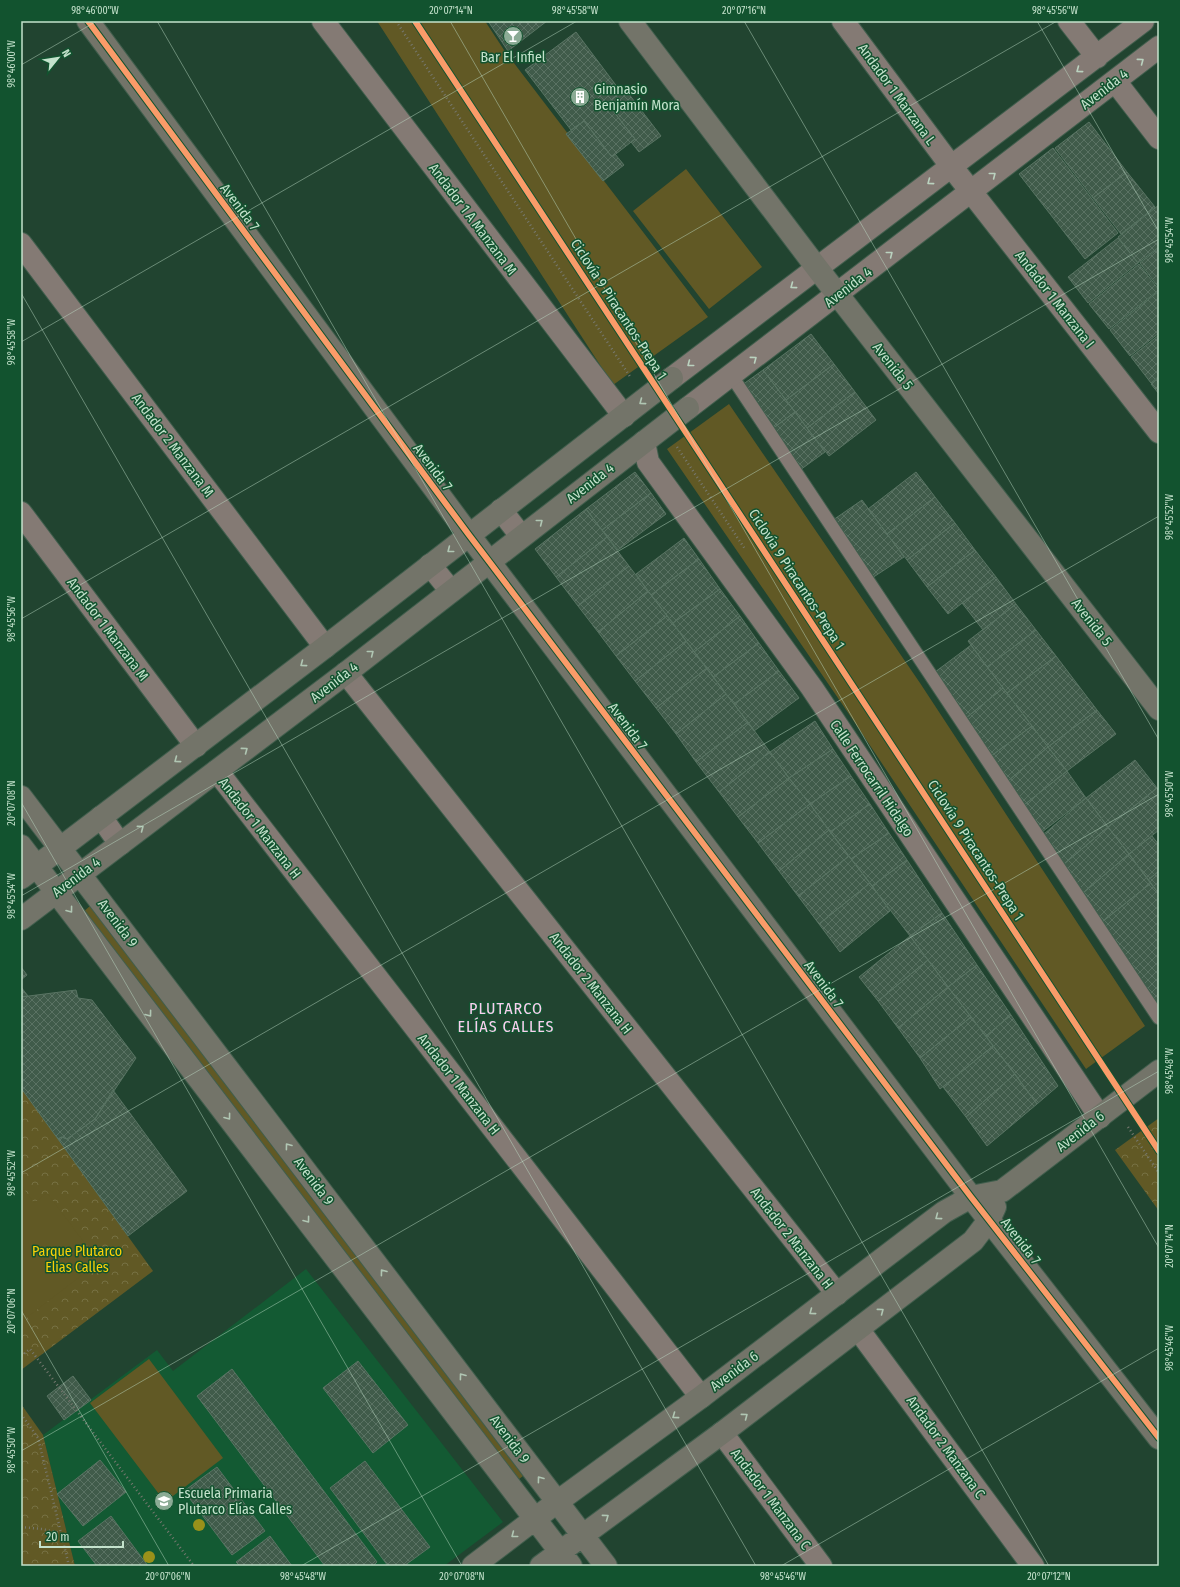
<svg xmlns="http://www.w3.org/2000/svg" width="1180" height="1587" viewBox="0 0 1180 1587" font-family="'Fira Sans Condensed',sans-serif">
<defs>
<pattern id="forest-crowns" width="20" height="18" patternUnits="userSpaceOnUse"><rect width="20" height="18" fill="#615925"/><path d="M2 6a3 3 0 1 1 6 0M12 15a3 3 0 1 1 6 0" fill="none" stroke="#767143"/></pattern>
<pattern id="building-cross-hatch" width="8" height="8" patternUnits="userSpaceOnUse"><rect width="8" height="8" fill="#405b4a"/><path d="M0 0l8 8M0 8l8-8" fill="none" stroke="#5a7263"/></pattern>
</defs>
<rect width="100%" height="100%" fill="#214430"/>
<path fill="#135a33" d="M306 1269 503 1522 444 1566H75L43 1435 157 1350 173 1371Z"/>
<path fill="url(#forest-crowns)" d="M21 1088 153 1271 21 1370Z
M1159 1118V1211L1115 1150Z
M21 1404 43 1435 75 1566H21Z"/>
<path fill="#615925" d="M377 21H485L504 50 708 317 613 385Z
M686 169 762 267 709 309 633 211Z
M729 404 920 683 1145 1026 1086 1069 851 717 667 449Z
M90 906 523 1476 514 1483 82 913Z
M21 1185 34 1203 47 1193 99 1262 21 1322Z
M149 1359 223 1458 165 1502 90 1403Z"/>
<path fill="url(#building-cross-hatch)" stroke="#597463" d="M488 21H547L508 51Z
M576 32 621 92 607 103 635 139 612 157 584 121 571 130 525 70Z
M625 89 661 136 639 152 631 142 635 139 607 103Z
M584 121 612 157 615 154 624 165 603 181 566 134Z
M1089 122 1127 172 1093 198 1055 148Z
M1053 148 1118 233 1085 259 1019 174Z
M1127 172 1155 207 1121 234 1093 198Z
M1159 205V247L1138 263 1118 237Z
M1118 238 1138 263 1088 303 1068 277Z
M1159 248V288L1140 263Z
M1139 264 1159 290 1109 329 1089 304Z
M1159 291V333L1130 356 1110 330Z
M811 334 834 364 786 400 763 370Z
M1159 335V376L1151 383 1131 357Z
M834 364 855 392 807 428 786 400Z
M763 370 795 412 772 429 742 385Z
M1159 377V394L1151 384Z
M855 392 876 420 829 456 807 428Z
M795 412 825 452 800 470 772 429Z
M635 472 651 493 602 530 586 509Z
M916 472 935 497 887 534 868 509Z
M651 493 666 514 618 550 602 530Z
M935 497 955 523 907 560 887 534Z
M862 500 904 557 872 578 833 520Z
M586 509 607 537 556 577 535 549Z
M955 523 975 550 927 587 907 560Z
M607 537 629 566 578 606 556 577Z
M684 538 699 559 651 595 636 574Z
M975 550 996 577 948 614 927 587Z
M699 559 720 589 673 623 651 595Z
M629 566 648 591 598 632 578 606Z
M996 577 1016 604 983 630 962 603Z
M720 589 740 616 694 652 673 623Z
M648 591 667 616 616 656 598 632Z
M1016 604 1036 630 987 667 968 641Z
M667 616 686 641 635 681 616 656Z
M740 616 759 643 713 677 694 652Z
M1036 630 1056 656 1007 693 987 667Z
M686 641 707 668 656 708 635 681Z
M759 643 779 671 734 704 713 677Z
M971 645 1003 688 966 718 935 672Z
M1056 656 1097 710 1048 747 1007 693Z
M707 668 726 694 676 734 656 708Z
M779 671 799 698 754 731 734 704Z
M1003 688 1032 726 991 756 966 718Z
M726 694 748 722 696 762 676 734Z
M1097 710 1116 734 1067 771 1048 747Z
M815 721 833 749 789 778 770 752Z
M748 722 770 752 719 792 696 762Z
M1032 726 1048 747 1008 781 991 756Z
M1048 747 1067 771 1024 805 1008 781Z
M833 749 851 776 810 804 789 778Z
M770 752 789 778 738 817 719 792Z
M1135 760 1157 788 1108 827 1086 798Z
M1067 771 1086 798 1042 832 1024 805Z
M851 776 870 804 830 832 810 804Z
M789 778 810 804 758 843 738 817Z
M1157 788 1159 791V830L1129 854 1108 827Z
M1086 798 1108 827 1064 864 1044 834Z
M810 804 829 830 779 871 758 843Z
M870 804 889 833 851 859 830 832Z
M1108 827 1129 854 1083 893 1064 864Z
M829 830 849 856 798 896 779 871Z
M889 833 907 860 872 886 851 859Z
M1152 836 1159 845V871L1148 880 1129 854Z
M1129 854 1151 883 1102 922 1083 893Z
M849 856 870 883 819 924 798 896Z
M907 860 942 913 910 936 872 886Z
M1159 871V894L1148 880Z
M870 883 890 911 840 952 819 924Z
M1151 883 1159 894V1006L1102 922Z
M942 913 977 965 948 987 910 936Z
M910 936 928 960 878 1001 859 977Z
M928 960 948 987 898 1028 878 1001Z
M977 965 1011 1015 986 1036 948 987Z
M21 967 27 975 21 980Z
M21 987 28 996 21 997Z
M948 987 971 1017 920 1058 898 1028Z
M76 990 78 998 92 1000 136 1058 95 1119 67 1139 62 1137 58 1139 21 1088V997Z
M1011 1015 1058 1086 1037 1104 986 1036Z
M971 1017 993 1046 940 1089 920 1058Z
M993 1046 1015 1074 966 1117 943 1087Z
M1015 1074 1037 1104 987 1146 966 1117Z
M113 1090 187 1191 128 1236 58 1139 62 1137 67 1139 95 1119Z
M358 1361 408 1425 373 1453 323 1388Z
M232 1369 377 1562 373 1566H325L197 1396Z
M73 1376 91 1400 64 1420 47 1396Z
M100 1460 126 1492 83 1526 57 1494Z
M365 1461 430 1547 404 1566H388L330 1488Z
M217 1467 265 1531 232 1555 184 1491Z
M111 1516 148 1566H97L78 1541Z
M270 1536 292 1566H240L236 1562Z"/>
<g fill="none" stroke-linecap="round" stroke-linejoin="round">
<defs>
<path id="lane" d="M731 375 1159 1018"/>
<path id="street" d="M323 21 624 416
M843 21 951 166 1159 432
M1069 21 1097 57
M1115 81 1159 138
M21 244 325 647
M672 378 1143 21
M688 408 1159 47
M644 442 648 462 812 688 1100 1117
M501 510 521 536
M21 513 196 746
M430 565 451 591
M346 673 837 1294
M217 771 701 1397
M101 817 120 844
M858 1329 1033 1566
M722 1433 821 1566"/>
<path id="secondary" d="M88 21 469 535 971 1197 1159 1438
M630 21 817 268 1159 709
M21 797 606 1566
M21 846 571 1566
M21 878 325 647 672 378
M21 919 346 673 688 408
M473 1566 557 1502 701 1397 944 1212 971 1197 1002 1191 1159 1071
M541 1566 722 1433 973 1241 989 1220 995 1207"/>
</defs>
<use href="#lane" stroke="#415e4d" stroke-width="15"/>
<use href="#street" stroke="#415e4d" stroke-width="24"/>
<use href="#secondary" stroke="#415e4d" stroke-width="24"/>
<path stroke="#777970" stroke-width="2.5" stroke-dasharray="1 3" stroke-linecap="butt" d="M396 21 631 378
M677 447 745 549
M1128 1127 1159 1173
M21 1356 30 1349 194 1566
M21 1414 38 1438 69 1566
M21 1527 42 1529 61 1533"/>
<use href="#lane" stroke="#847a74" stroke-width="13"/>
<use href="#street" stroke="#847a74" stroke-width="22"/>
<use href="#secondary" stroke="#737469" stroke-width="22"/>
<defs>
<path id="cycleway" d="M88 21 469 535 971 1197 1159 1438
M415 21 1159 1151"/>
</defs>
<use href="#cycleway" stroke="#12532f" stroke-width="8"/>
<use href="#cycleway" stroke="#fa9b69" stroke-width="6"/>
</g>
<g fill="#99911a">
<circle cx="199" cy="1525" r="6"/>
<circle cx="149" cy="1557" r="6"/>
</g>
<defs><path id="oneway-chevron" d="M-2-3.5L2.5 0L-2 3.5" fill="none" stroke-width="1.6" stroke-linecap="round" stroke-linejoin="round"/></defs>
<g stroke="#bad2bf">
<use href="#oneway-chevron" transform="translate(1141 61) rotate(-37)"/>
<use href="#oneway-chevron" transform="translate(1079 70) rotate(143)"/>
<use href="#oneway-chevron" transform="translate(993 175) rotate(-38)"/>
<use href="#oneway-chevron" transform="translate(930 182) rotate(143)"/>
<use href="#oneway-chevron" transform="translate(890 254) rotate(-38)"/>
<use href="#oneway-chevron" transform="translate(793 286) rotate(143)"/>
<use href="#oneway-chevron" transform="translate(754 359) rotate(-37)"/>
<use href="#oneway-chevron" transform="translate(690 364) rotate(142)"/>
</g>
<g stroke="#b0c6b3">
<use href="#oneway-chevron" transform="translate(642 402) rotate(143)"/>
<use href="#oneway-chevron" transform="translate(540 522) rotate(-38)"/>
<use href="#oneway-chevron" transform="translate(450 550) rotate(142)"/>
<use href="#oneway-chevron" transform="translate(371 653) rotate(-38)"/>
<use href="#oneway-chevron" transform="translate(303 664) rotate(143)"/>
<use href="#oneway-chevron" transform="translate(245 750) rotate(-37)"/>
<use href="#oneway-chevron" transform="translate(177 760) rotate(143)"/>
<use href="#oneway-chevron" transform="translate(141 828) rotate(-37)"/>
<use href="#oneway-chevron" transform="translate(70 910) rotate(53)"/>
<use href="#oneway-chevron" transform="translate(149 1014) rotate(53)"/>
<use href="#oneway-chevron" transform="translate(228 1117) rotate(53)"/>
<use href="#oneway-chevron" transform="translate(288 1146) rotate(-127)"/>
<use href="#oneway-chevron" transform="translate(938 1217) rotate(143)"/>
<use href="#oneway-chevron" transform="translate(307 1220) rotate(53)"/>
<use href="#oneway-chevron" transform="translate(383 1272) rotate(-127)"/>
<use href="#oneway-chevron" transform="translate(881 1311) rotate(-37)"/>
<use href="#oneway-chevron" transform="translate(812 1312) rotate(143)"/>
<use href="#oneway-chevron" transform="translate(462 1376) rotate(-127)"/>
<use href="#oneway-chevron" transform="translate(675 1416) rotate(144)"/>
<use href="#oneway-chevron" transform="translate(745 1416) rotate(-37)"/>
<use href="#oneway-chevron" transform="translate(540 1479) rotate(-127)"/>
<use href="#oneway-chevron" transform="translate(606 1517) rotate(-36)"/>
<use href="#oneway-chevron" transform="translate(514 1535) rotate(142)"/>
</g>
<path fill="none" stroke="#c4e2cc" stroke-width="1" stroke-opacity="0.45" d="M157 21 1049 1566M450 21 1159 1248M744 21 1159 740M1037 21 1159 232M21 65 97 21M21 293 756 1566M21 342 577 21M21 619 1057 21M21 802 462 1566M21 896 1159 239M21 1173 1159 516M21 1310 169 1566M21 1451 1159 794M301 1566 1159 1071M781 1566 1159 1348"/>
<defs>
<symbol id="bar-disc" viewBox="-11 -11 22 22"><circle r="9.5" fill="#8bab95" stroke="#12532f"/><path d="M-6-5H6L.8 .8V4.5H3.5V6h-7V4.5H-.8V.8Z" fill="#fff"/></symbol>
<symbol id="building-disc" viewBox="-11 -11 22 22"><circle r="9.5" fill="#8bab95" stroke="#12532f"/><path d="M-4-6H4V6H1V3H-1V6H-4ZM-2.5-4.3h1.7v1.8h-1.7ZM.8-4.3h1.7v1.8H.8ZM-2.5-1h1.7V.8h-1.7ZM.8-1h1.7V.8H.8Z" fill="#fff"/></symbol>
<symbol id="school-disc" viewBox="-11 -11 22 22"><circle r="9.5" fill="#8bab95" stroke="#12532f"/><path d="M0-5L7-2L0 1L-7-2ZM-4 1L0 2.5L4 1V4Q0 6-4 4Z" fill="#fff"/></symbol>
</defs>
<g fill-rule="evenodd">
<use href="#bar-disc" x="502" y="25" width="22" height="22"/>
<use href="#building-disc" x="569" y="86" width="22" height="22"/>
<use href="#school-disc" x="153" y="1490" width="22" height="22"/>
</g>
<g text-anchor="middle" stroke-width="3" stroke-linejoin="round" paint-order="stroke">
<g font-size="14" fill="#c4e2cc" stroke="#12532f" text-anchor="start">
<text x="513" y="62" text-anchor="middle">Bar El Infiel</text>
<text x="594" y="94">Gimnasio<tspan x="594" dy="16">Benjamín Mora</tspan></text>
<text x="178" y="1498">Escuela Primaria<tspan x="178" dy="16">Plutarco Elías Calles</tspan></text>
</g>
<g font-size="14" fill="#c4e2cc" stroke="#12532f">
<text transform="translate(1104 89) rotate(-38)" y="5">Avenida 4</text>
<text transform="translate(897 94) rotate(54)" y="5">Andador 1 Manzana L</text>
<text transform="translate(240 207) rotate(53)" y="5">Avenida 7</text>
<text transform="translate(473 219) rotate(53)" y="5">Andador 1 A Manzana M</text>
<text transform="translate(848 287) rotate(-38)" y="5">Avenida 4</text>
<text transform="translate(1055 299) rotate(52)" y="5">Andador 1 Manzana I</text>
<text transform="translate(619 309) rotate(57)" y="5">Ciclovía 9 Piracantos-Prepa 1</text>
<text transform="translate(893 366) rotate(52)" y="5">Avenida 5</text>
<text transform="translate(173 445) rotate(53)" y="5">Andador 2 Manzana M</text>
<text transform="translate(433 467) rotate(53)" y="5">Avenida 7</text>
<text transform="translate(590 483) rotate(-38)" y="5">Avenida 4</text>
<text transform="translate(797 579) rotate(57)" y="5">Ciclovía 9 Piracantos-Prepa 1</text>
<text transform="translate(1092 622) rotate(52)" y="5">Avenida 5</text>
<text transform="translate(108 629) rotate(53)" y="5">Andador 1 Manzana M</text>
<text transform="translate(334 682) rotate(-38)" y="5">Avenida 4</text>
<text transform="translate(628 726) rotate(53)" y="5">Avenida 7</text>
<text transform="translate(872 778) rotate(56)" y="5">Calle Ferrocarril Hidalgo</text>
<text transform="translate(260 828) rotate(52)" y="5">Andador 1 Manzana H</text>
<text transform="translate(976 850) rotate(57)" y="5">Ciclovía 9 Piracantos-Prepa 1</text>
<text transform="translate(76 877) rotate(-37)" y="5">Avenida 4</text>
<text transform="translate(118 923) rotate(53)" y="5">Avenida 9</text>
<text transform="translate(591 983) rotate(52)" y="5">Andador 2 Manzana H</text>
<text transform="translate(824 984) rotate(53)" y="5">Avenida 7</text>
<text transform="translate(459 1084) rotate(52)" y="5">Andador 1 Manzana H</text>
<text transform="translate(1080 1131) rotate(-38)" y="5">Avenida 6</text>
<text transform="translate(314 1181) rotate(53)" y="5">Avenida 9</text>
<text transform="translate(792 1238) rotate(52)" y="5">Andador 2 Manzana H</text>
<text transform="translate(1021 1241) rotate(52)" y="5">Avenida 7</text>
<text transform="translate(734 1371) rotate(-37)" y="5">Avenida 6</text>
<text transform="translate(510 1439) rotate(53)" y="5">Avenida 9</text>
<text transform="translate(946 1447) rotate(54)" y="5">Andador 2 Manzana C</text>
<text transform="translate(771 1499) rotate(53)" y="5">Andador 1 Manzana C</text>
</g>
<g font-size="14" fill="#fbd008" stroke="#12532f">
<text x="77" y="1256">Parque Plutarco<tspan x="77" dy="16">Elias Calles</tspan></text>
</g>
<g font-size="16" letter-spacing="1" fill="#f8d0ef" stroke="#12532f">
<text x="506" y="1014">PLUTARCO<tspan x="506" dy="18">ELÍAS CALLES</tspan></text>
</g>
</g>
<rect width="1180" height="1587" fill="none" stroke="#12532f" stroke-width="44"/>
<g transform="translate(58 58) rotate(60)" stroke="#12532f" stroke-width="3" paint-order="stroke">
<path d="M0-3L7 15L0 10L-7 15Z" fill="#c4e2cc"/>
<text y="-6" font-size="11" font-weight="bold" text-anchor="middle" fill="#c4e2cc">N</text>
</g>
<path d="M40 1541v6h83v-6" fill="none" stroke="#c4e2cc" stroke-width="2"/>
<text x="46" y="1541" font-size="12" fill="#c4e2cc" stroke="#12532f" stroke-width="3" paint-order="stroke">20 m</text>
<rect x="22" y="22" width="1136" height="1543" fill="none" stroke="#c4e2cc" stroke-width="1.5"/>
<g font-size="10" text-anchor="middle" fill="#c4e2cc">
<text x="95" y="14">98°46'00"W</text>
<text x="451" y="14">20°07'14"N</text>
<text x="575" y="14">98°45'58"W</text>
<text x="744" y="14">20°07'16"N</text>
<text x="1055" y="14">98°45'56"W</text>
<text transform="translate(11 64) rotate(-90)" y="4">98°46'00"W</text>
<text transform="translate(1169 240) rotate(-90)" y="4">98°45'54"W</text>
<text transform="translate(11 342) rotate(-90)" y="4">98°45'58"W</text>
<text transform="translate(1169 517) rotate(-90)" y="4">98°45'52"W</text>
<text transform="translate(11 619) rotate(-90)" y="4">98°45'56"W</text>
<text transform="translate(1169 794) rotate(-90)" y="4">98°45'50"W</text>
<text transform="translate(11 803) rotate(-90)" y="4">20°07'08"N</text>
<text transform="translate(11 896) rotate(-90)" y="4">98°45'54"W</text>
<text transform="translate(1169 1071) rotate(-90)" y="4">98°45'48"W</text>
<text transform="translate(11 1173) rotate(-90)" y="4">98°45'52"W</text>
<text transform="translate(1169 1246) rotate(-90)" y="4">20°07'14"N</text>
<text transform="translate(11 1311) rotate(-90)" y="4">20°07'06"N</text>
<text transform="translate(1169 1348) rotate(-90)" y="4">98°45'46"W</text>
<text transform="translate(11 1450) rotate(-90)" y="4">98°45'50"W</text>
<text x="168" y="1580">20°07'06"N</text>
<text x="303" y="1580">98°45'48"W</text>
<text x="462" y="1580">20°07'08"N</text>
<text x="783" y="1580">98°45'46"W</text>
<text x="1049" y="1580">20°07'12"N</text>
</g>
</svg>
